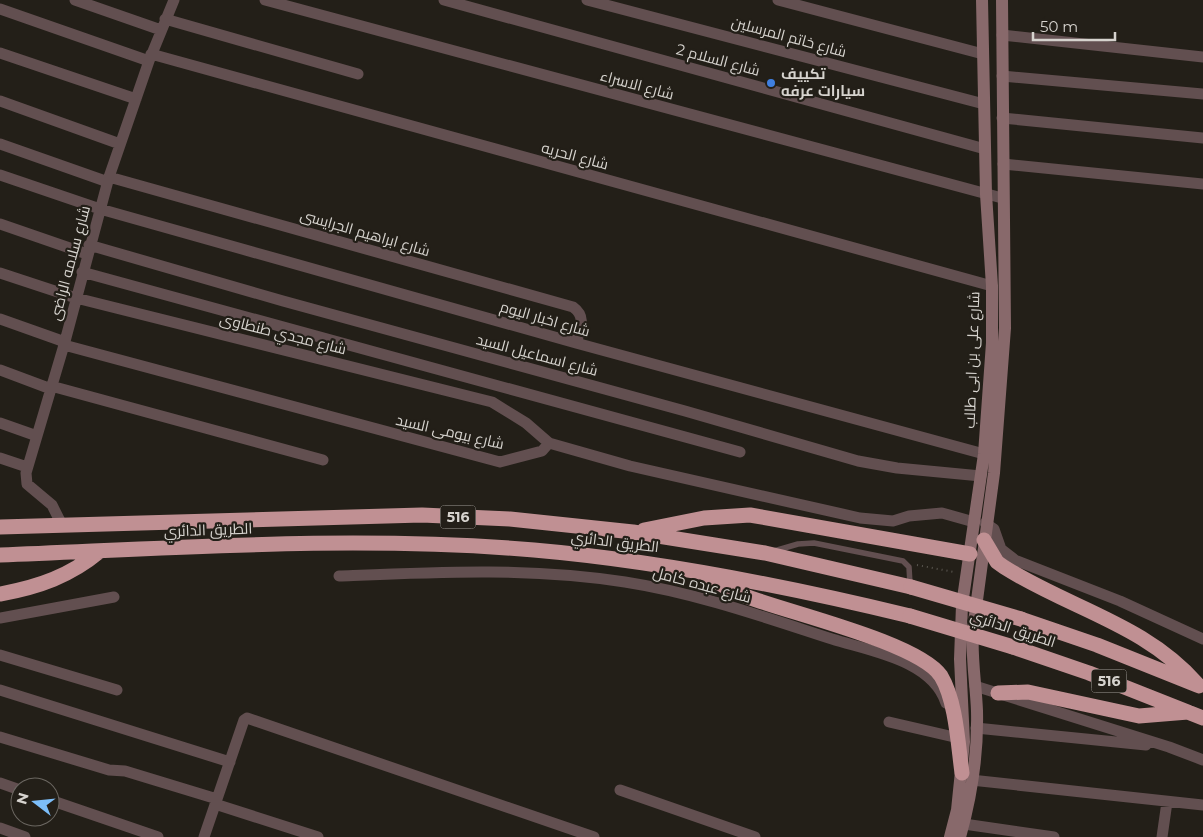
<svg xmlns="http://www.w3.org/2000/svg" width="1203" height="837" viewBox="0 0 1203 837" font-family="Montserrat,Cairo,sans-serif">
<rect width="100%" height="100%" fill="#231f18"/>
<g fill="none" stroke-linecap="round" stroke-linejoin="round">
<path stroke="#5b5751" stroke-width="2" stroke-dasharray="1 4" stroke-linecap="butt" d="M917 565 954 572"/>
<path stroke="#624f50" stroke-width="5.5" d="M774 551 798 544 814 543 903 561 909 567 910 584"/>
<path stroke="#624f50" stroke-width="11" d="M75 0 161 30
M265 0 1002 198
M444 0 985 149
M587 0 984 104
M778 0 983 54
M0 9 149 61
M165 19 358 74
M1002 35 1203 57
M0 53 136 99
M151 54 992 286
M1002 76 1203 94
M0 101 120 144
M1002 118 1203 138
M0 144 108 182
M1003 164 1203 184
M0 175 100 209 576 343 984 454
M109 177 573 307C587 317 580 329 576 343
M0 224 87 254
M89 245 283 301 685 411 858 461 897 468 981 476
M82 272 740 452
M0 273 76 298 492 402 526 423 549 443
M0 319 65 342
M64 345 500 462 542 451 549 443 630 466 860 518 893 521 909 516 942 513 974 522
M0 370 51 389
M51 386 323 460
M0 423 37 436
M0 458 27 467
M985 523 994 529 1001 549 1015 560 1120 601 1203 639
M62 525 52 505 27 484 26 473 64 345 109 177 149 61 174 0
M339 576C435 572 530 567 625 582 696 593 764 617 832 639 870 651 932 660 946 703
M0 618 114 597
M0 655 117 690
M975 686 1169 747 1203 760
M0 690 230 762
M889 722 954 737
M976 728 1146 745
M0 737 109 770 125 771 217 799
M971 780 1203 805
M0 783 20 790
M620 790 755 837
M50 800 158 837
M215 804 318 837
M964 824 1054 837
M0 828 25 837
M204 837 244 720 247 718 594 837
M1162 837 1167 802"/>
<path stroke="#88696b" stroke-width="12" d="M950 837 957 810 964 742 960 659 962 605 984 454 992 343V286L986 194 982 0
M960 837C971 798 978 752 977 711 976 684 971 657 973 630L994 473 1005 328 1002 0"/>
<path stroke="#c09093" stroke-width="15" d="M0 527 422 515 510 519 633 532 765 553 911 587
M644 530 704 518 750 515 970 554
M984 540 997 562 1004 567C1070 609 1146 624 1199 686
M0 555C177 548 357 535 534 550 661 561 786 586 910 616
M707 576C720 584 733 592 748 597 790 613 919 643 941 676 956 701 958 744 962 773
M0 594C39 587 70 576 100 551
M1021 619 1097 645 1197 685
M1013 647 1089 673 1203 718
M998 693 1028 692 1139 716 1188 712"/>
<path stroke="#c09093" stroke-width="15" d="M911 587 1021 619
M910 616 1013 647"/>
</g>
<circle fill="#3f7fe0" stroke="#231f18" stroke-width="2" cx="771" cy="83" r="5"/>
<g text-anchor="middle" stroke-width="4.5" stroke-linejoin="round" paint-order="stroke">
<g fill="#231f18" stroke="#a09d97" stroke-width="1">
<rect x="440.5" y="505.5" width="35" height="23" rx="4"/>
<rect x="1091.5" y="669.5" width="35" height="23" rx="4"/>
</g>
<g font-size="14" font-weight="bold" fill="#d6d3ce">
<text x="458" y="522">516</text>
<text x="1109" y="686">516</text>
</g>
<g font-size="15" fill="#d6d3ce" stroke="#231f18">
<text transform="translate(789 37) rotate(15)" y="5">شارع خاتم المرسلين</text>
<text transform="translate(718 60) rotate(15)" y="5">شارع السلام 2</text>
<text transform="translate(637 85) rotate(15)" y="5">شارع الاسراء</text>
<text transform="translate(575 156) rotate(15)" y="5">شارع الحريه</text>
<text transform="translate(365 233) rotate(16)" y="5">شارع ابراهيم الجرايسى</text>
<text transform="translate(70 263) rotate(-75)" y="5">شارع سلامه الراضى</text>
<text transform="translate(545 319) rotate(16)" y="5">شارع اخبار اليوم</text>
<text transform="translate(283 334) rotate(14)" y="5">شارع مجدي طنطاوى</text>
<text transform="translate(537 355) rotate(15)" y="5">شارع اسماعيل السيد</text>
<text transform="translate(972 360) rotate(-88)" y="5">شارع على بن ابى طالب</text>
<text transform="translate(450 432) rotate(13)" y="5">شارع بيومى السيد</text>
<text transform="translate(208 530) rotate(-2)" y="5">الطريق الدائري</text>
<text transform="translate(615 542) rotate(7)" y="5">الطريق الدائري</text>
<text transform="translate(702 585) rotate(15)" y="5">شارع عبده كامل</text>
<text transform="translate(1013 629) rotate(18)" y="5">الطريق الدائري</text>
</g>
<g font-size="15" font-weight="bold" fill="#d6d3ce" stroke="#231f18" text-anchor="start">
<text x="781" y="79">تكييف<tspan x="781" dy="17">سيارات عرفه</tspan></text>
</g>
</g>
<g transform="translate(35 802) rotate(286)"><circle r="24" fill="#231f18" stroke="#6b6761"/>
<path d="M0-4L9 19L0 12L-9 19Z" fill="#7cbef9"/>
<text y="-8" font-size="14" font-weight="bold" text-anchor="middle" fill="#d6d3ce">N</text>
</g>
<path d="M1033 32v8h82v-8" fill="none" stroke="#d6d3ce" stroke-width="2.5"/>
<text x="1040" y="32" font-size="15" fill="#d6d3ce" stroke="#231f18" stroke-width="4" paint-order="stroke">50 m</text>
</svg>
